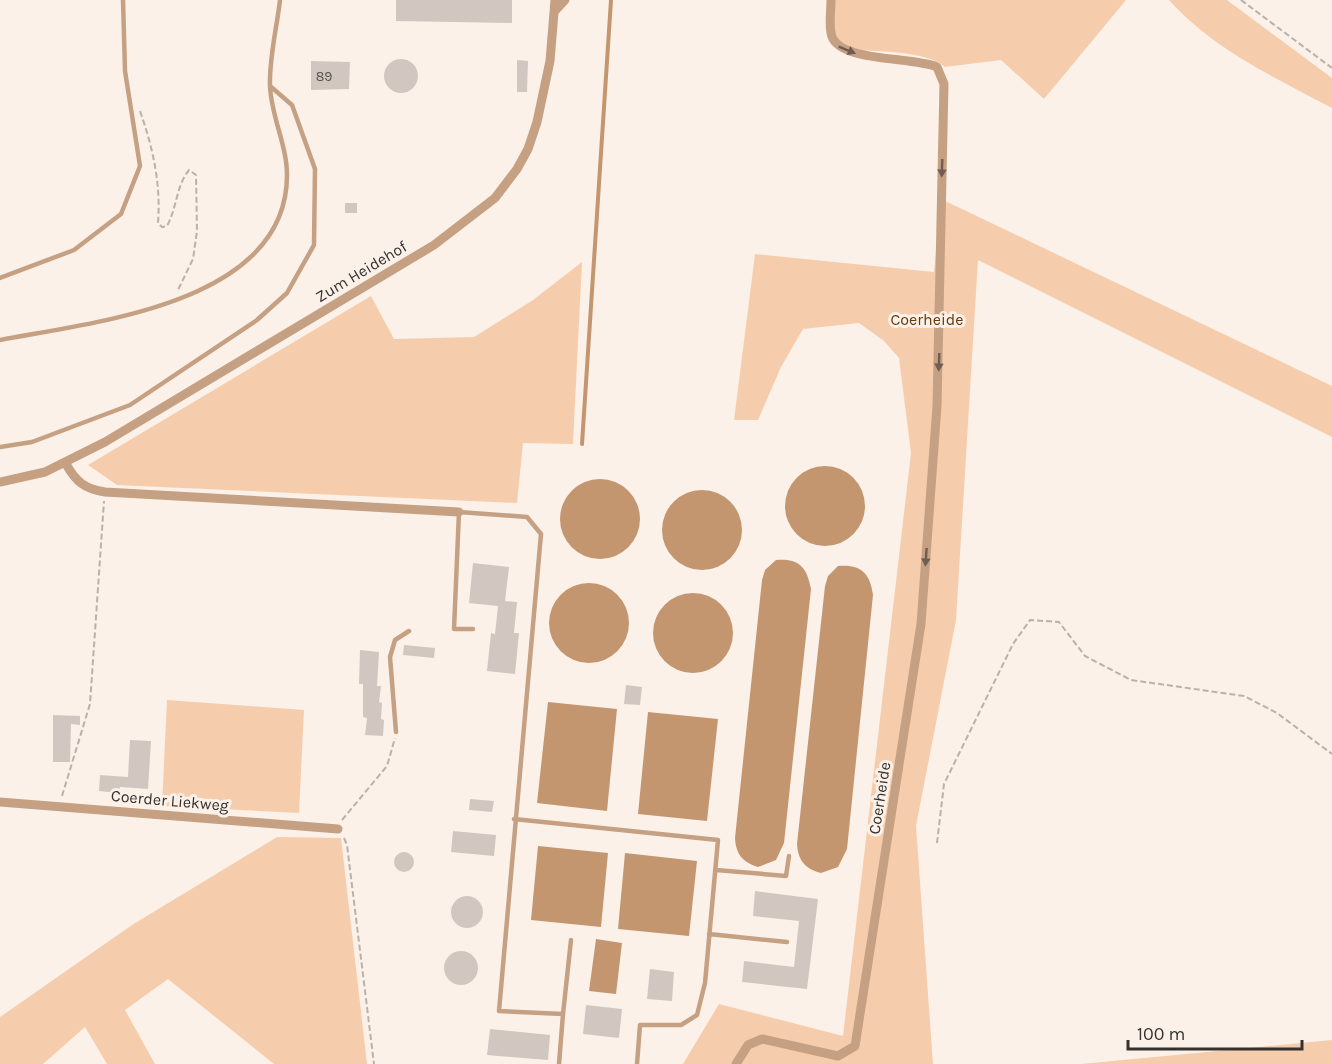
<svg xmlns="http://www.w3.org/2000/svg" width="1332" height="1064" viewBox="0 0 1332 1064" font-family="Karla,sans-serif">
<rect width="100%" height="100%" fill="#fbf1e9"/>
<path fill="#f6cdac" d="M834 0H1126L1044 99 1001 60 945 67C926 50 874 52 848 49 829 40 834 18 834 0Z
M1169 0H1227L1332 78V108C1274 77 1214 50 1169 0Z
M941 199 1332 386V437L978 260 956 620 916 826 933 1064H683L719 1004 843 1036 911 453 899 358 884 341 859 323 803 329 781 367 758 420H734L755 254 934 272Z
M582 262 573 444 523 443 517 503 117 485 88 465 371 296 394 339 474 337 533 300Z
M167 700 304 710 299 813 162 806Z
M277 837 341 838 367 1064H274L168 979 125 1010 155 1064H107L85 1027 43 1064H0V1017L132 925Z
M1332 1040V1064H1081Z"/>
<path fill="#c39670" d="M785 506a40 40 0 1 1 80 0a40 40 0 1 1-80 0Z
M560 519a40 40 0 1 1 80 0a40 40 0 1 1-80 0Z
M662 530a40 40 0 1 1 80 0a40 40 0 1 1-80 0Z
M776 560C799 558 807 567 811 589L784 843 776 860 758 867C742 862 736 854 735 838L762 580 765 570Z
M838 566C861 564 870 573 873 595L847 849 838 867 821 873C805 869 798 860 797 844L825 586 828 576Z
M549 623a40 40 0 1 1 80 0a40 40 0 1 1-80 0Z
M653 633a40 40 0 1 1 80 0a40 40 0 1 1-80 0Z
M548 702 617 709 607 811 537 803Z
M648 712 718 719 707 821 638 814Z
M538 846 608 853 601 927 531 920Z
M625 853 697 861 689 936 618 929Z
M596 939 622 943 616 994 589 991Z"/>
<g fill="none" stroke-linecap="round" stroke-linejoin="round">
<path stroke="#c39670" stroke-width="4" d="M582 444 611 0"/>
</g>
<path fill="#d1c7c0" d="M396 0H512V23L396 21Z
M384 76a17 17 0 1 1 34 0a17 17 0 1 1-34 0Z
M517 60 528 61 527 92H517Z
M311 61 350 62 349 89 311 90Z
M345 203H357V213H345Z
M473 563 509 567 505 601 517 602 514 633H519L515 674 487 671 491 633 495 634 498 606 469 603Z
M404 645 435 648 434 658 403 655Z
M360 650 379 652 377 686H381L379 702 382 703 381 719 384 720 383 736 365 735 367 718 363 717V684H359Z
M626 685 642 687 640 705 624 704Z
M53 715 80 716V725L71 724 70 762H53Z
M130 740 151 741 148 789 120 787 119 793 99 791 100 775 128 777Z
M470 799 494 801 492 812 469 810Z
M453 831 496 835 494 856 451 852Z
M394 862a10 10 0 1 1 20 0a10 10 0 1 1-20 0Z
M755 891 818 899 807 989 742 982 744 961 794 967 799 921 753 916Z
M451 912a16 16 0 1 1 32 0a16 16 0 1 1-32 0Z
M444 968a17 17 0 1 1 34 0a17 17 0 1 1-34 0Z
M650 969 674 972 672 1001 647 999Z
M586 1005 622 1009 619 1038 583 1034Z
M490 1029 550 1035 548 1060 487 1055Z"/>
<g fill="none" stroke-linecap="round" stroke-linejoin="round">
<path stroke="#b9b1ab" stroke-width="2" stroke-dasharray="6 3" stroke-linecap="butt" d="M1241 0 1332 68
M140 111C153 148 161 184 158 223L162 227 167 226C177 208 176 186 189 170L196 175 197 231 193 259 177 292
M62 796 90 704 104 501
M342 820 387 766 395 738
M344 838 347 845 374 1064
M937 843 944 784 1013 644 1030 620 1059 622 1085 656 1131 680 1244 696 1277 713 1332 754"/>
<path stroke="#c5a082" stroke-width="4.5" d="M0 278 74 250 121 214 140 166 125 71 123 0
M0 340C93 322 287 304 287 175 287 145 271 116 270 86 269 58 277 27 280 0
M0 447 32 442 130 405 257 320 287 293 314 245 315 169 292 105 270 86
M473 629H454L459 512 527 517 541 534 499 1011 563 1014 571 940
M396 732 390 657 395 640 409 631
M514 819 718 840 705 983 697 1015 681 1025H640L637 1064
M716 870 786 876 789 856
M709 934 787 942
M559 1064 563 1014"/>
<path stroke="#c5a082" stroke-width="9" d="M554 12 565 0
M66 464C76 482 85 489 105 492L459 512
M0 482 45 472 105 442 434 245 495 198 517 169 528 149 537 122 550 61 555 0
M0 802 338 829
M736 1064 748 1045 762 1039 838 1056 855 1046 921 624 937 406 944 84 937 67C913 56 835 63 831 33 829 23 831 11 831 0"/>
</g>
<defs><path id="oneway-solid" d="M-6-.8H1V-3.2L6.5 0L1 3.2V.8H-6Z" transform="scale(1.5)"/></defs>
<g fill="#6e5d50">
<use href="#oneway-solid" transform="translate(847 50) rotate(22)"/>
<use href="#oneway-solid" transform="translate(942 168) rotate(92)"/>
<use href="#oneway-solid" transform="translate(939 362) rotate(92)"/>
<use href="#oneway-solid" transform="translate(926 557) rotate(94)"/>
</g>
<g text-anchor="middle" stroke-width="6" stroke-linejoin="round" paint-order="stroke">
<g font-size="14" fill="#5b5652">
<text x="324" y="81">89</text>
</g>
<g font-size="16" fill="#34312e" stroke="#fbf1e9">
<text transform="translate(361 271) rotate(-31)" y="6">Zum Heidehof</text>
<text transform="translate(879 798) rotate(-81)" y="6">Coerheide</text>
<text transform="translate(170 800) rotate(5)" y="6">Coerder Liekweg</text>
</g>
<g font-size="16" fill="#663a0b" stroke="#fbf1e9">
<text x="927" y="325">Coerheide</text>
</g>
</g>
<path d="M1128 1040v9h174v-9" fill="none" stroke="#34312e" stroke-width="3"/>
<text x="1137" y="1040" font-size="18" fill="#34312e" stroke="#fbf1e9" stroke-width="4.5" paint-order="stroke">100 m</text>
</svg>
